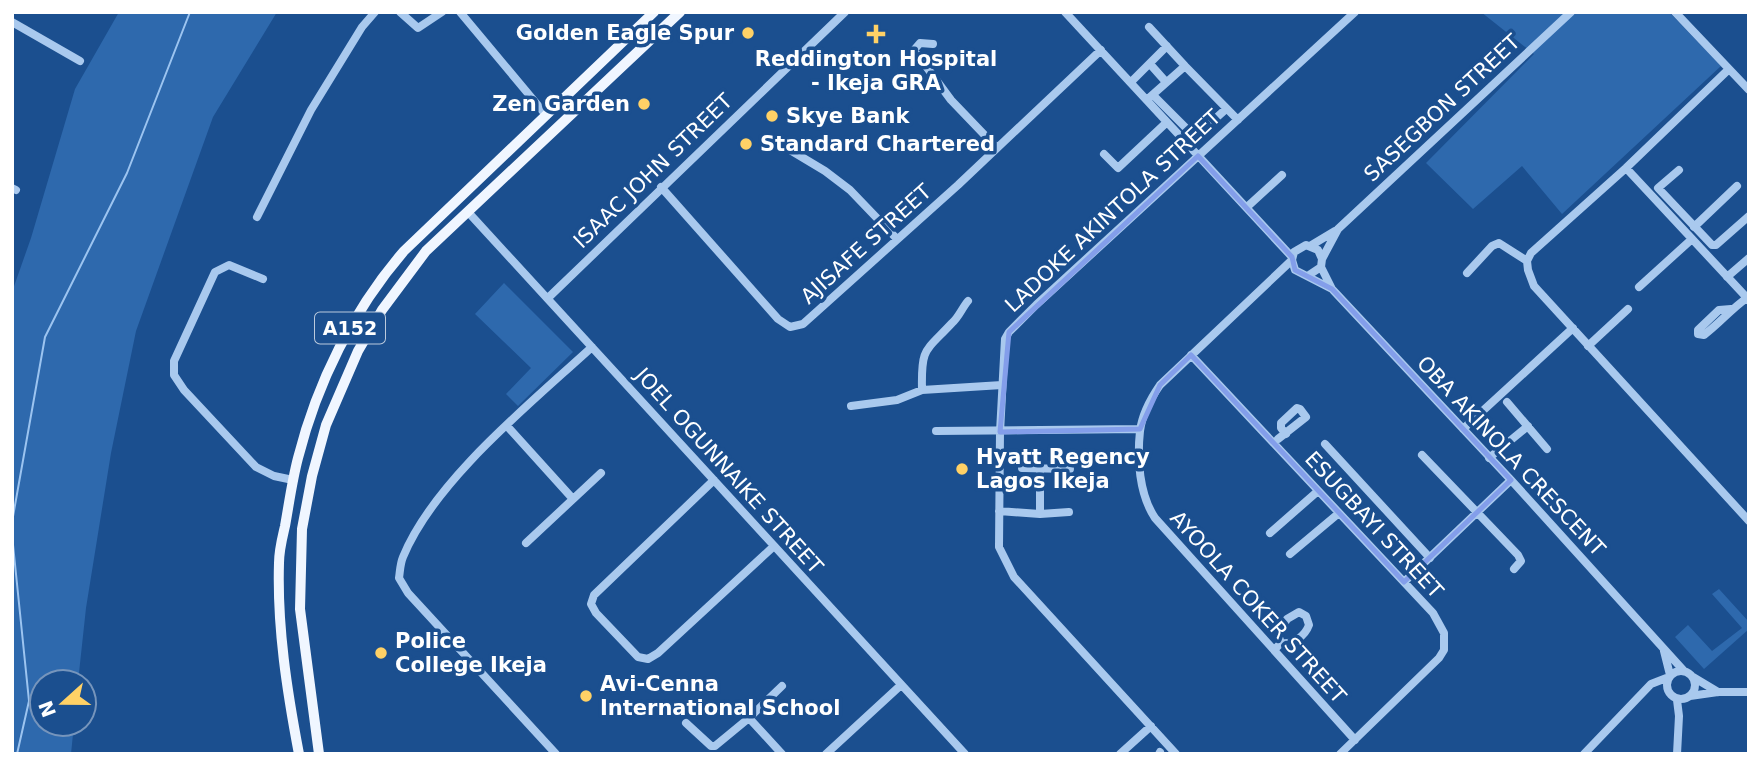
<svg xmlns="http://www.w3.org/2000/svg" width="1761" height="766" viewBox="0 0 1761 766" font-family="'DejaVu Sans',sans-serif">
<rect width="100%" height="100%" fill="#1b4f8f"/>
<path fill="#2e69ad" d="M119 12H277L213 117 136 331 111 453 86 608 78 682H42V724H74L71 754H12V292L31 238 75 89Z
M1481 12H1669L1721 66 1562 214 1522 166 1473 209 1426 163 1534 54Z
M504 283 573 352 518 406 506 394 531 368 475 314Z
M1719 589 1749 622V629L1704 669 1675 637 1688 625 1712 651 1742 628 1712 594Z"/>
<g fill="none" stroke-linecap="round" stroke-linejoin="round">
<path stroke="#9cc4f0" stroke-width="2" d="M12 522 45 337 127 173 190 12
M12 535 29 701 17 754"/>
<path stroke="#a9c9ee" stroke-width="8" d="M400 12 418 28 442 12
M460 12 546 115
M1065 12 1292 257
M1675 12 1749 90
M12 22 80 61
M1149 27 1185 66
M933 44 920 43 914 50 951 100 997 148
M1150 64 1166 82
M1729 69 1626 168 1531 253 1527 261 1528 270 1534 286 1749 521
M1131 82 1167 46
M1153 95 1195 137 1226 109
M1150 97 1185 66 1238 120
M790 150 825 171 850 190 897 239
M1104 154 1118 168 1166 123
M1626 168 1749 300
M1679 170 1658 188 1712 245H1716L1749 216
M661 187 778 319 790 327 803 324 958 185 1101 50
M12 188 16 190
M1247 207 1282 175
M468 212 965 754
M257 217 311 110 362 27 375 12
M1694 227 1737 186
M1310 246 1335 231
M1322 259 1338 229 1571 12
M1292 260 1160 385C1151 398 1142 415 1140 431 1137 459 1139 494 1155 518L1355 740
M1321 267 1332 289 1511 480 1684 671
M1467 273 1492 246 1499 243 1527 261
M1309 275 1321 267 1322 259 1318 250 1306 245 1294 252 1292 260 1295 270 1332 289
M1727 277 1749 258
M263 279 229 265 215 272 174 361V375L184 390 256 467 274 476 293 480
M1639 287 1692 239
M548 298 845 12
M1731 309 1719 310 1698 330V334L1704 335C1720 323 1731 309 1747 298
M1588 346 1628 309
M1191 355 1433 613 1444 633V650L1439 658 1340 754
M922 390C921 347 925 352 952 323 959 317 962 308 968 301
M1507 402 1547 449
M851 406 897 400 922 390 1002 385
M507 426 573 499
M1463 429 1573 328
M936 431 1140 429
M1278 439 1306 417 1300 409 1297 408 1281 423V428L1286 434
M1325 444 1430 558
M1422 455 1518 555 1521 561 1514 569
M1489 458 1528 426
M1022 468 1070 469
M714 480 594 595 591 604 596 613 638 657 648 659 658 653 774 546
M999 511 1040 514 1069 512
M1040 514V468
M1270 533 1318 491
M526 543 601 473
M1290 554 1339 513
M1404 582 1511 480
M1274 650 1281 643C1293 645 1305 636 1309 625L1306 616 1299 612 1287 619 1278 635 1281 643
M1664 651 1670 675
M1667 685a14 14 0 1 1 28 0a14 14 0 1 1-28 0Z
M1693 677 1718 692
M1690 696 1718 692H1749
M1677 700 1679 716 1677 754
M749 718 782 754
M686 723 711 746H715L749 718 782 686
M556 754 408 593 399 578C400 572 400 564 403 557 434 481 531 403 592 347
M826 754 901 685
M1120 754 1151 726
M1159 754 1160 752
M1176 754 1014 577 999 547 1000 432 1005 339 1009 332 1036 305 1355 12
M1584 754 1651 684 1669 677"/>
<path stroke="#f0f6ff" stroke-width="10" d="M299 754C287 691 277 627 279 563 279 550 282 539 285 526 289 504 292 481 298 458 317 383 353 310 404 251L654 12
M319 754 300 609 302 529 312 476 326 425 358 351 382 310 426 251 680 12"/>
</g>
<path fill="none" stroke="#839eea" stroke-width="5" stroke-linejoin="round" d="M1198 156 1292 257 1295 270 1332 289 1511 480 1404 582 1191 355 1160 385 1140 429 1000 432 1009 332Z"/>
<g fill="#ffd166" stroke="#1b4f8f" stroke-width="2.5">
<circle cx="748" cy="33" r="7"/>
<path d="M872.5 23.5h7v7h7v7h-7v7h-7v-7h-7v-7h7z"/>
<circle cx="644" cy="104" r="7"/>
<circle cx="772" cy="116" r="7"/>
<circle cx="746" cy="144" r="7"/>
<circle cx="962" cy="469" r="7"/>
<circle cx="381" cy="653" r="7"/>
<circle cx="586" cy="696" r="7"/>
</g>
<g text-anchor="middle" stroke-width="7" stroke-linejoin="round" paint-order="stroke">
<rect fill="#1b4f8f" stroke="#bbcadd" stroke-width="2" x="315" y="312.5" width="70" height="31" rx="5"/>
<g font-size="19" font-weight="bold" fill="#fff">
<text x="350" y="335">A152</text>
</g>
<g font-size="21" font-weight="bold" fill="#fff" stroke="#1b4f8f" text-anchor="start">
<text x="734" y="40" text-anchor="end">Golden Eagle Spur</text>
<text x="876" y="66" text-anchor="middle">Reddington Hospital<tspan x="876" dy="24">- Ikeja GRA</tspan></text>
<text x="630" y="111" text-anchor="end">Zen Garden</text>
<text x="786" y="123">Skye Bank</text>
<text x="760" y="151">Standard Chartered</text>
<text x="976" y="464">Hyatt Regency<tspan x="976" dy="24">Lagos Ikeja</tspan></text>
<text x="395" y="648">Police<tspan x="395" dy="24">College Ikeja</tspan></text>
<text x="600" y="691">Avi-Cenna<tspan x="600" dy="24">International School</tspan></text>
</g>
<g font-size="21" fill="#fff" stroke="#1b4f8f">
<text transform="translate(1442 108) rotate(-43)" y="7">SASEGBON STREET</text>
<text transform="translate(653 171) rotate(-44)" y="7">ISAAC JOHN STREET</text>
<text transform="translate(1113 211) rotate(-43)" y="7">LADOKE AKINTOLA STREET</text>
<text transform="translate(866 244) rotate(-42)" y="7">AJISAFE STREET</text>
<text transform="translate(1511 456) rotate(47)" y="7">OBA AKINOLA CRESCENT</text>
<text transform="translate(729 471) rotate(48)" y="7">JOEL OGUNNAIKE STREET</text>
<text transform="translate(1374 525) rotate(47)" y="7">ESUGBAYI STREET</text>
<text transform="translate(1258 607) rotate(48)" y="7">AYOOLA COKER STREET</text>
</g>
</g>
<rect width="1761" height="766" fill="none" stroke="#ffffff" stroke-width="28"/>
<g transform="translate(63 703) rotate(249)"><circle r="33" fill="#1b4f8f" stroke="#7695bc" stroke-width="2"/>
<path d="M0-5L12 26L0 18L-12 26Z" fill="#ffd166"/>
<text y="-10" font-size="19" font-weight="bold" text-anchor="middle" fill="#ffffff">N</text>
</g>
</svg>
